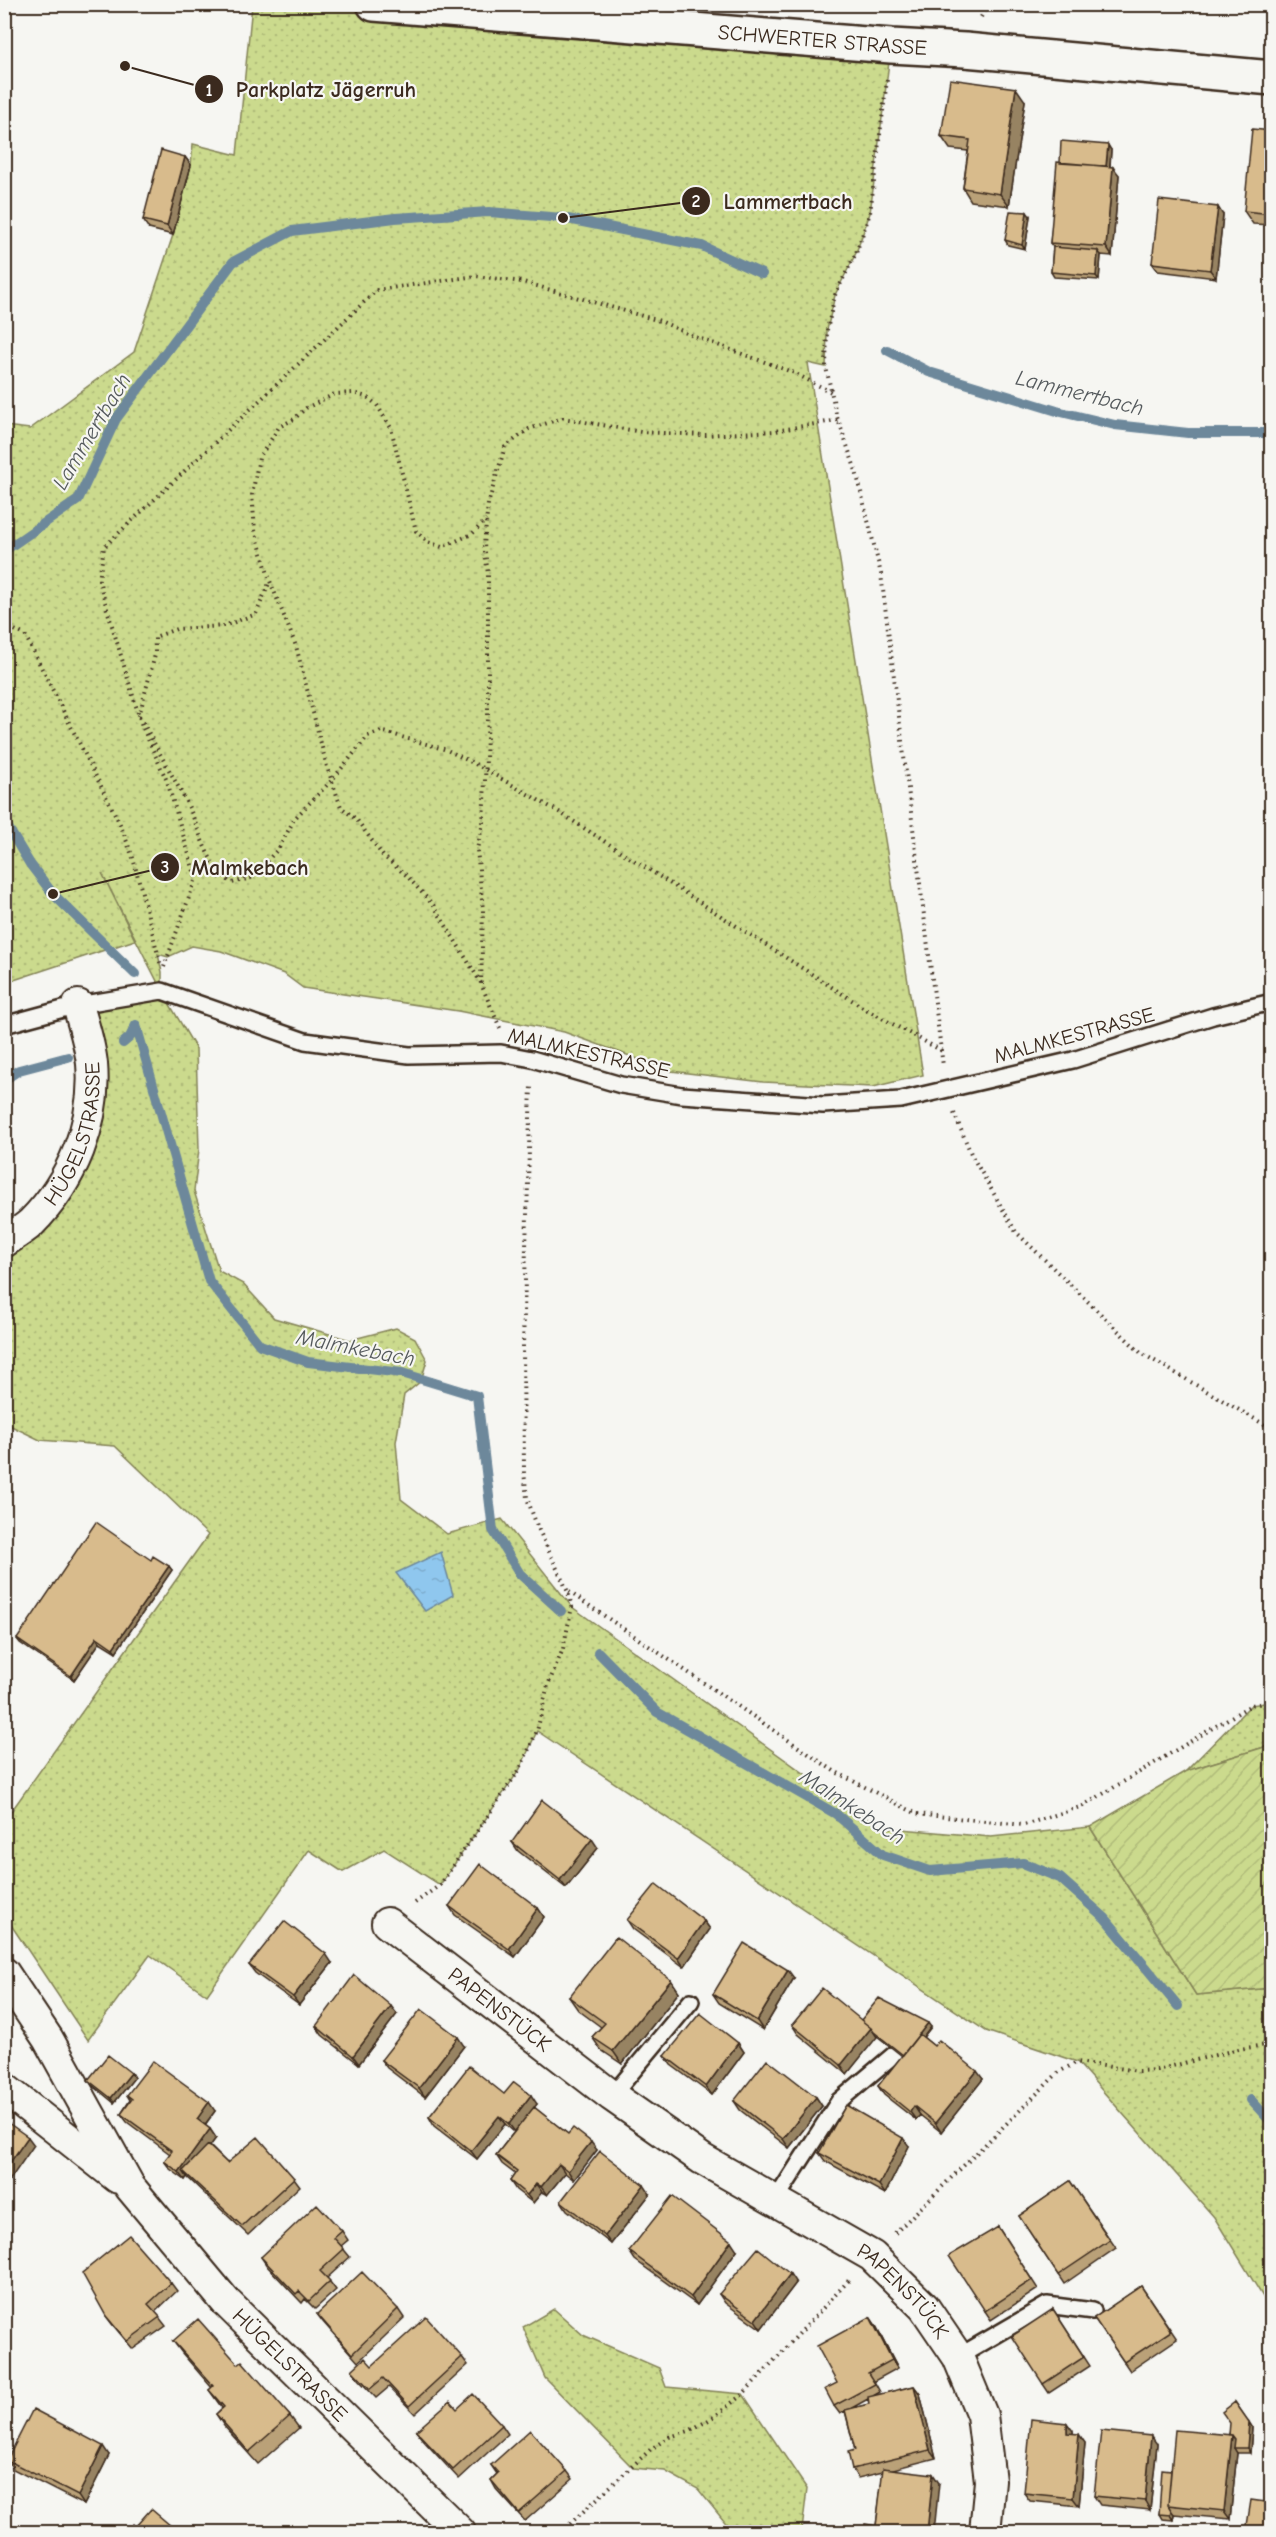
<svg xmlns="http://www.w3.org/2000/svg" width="1276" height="2537" viewBox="0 0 1276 2537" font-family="'Comic Neue',sans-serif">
<defs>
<pattern id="grass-dots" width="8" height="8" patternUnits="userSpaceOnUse" patternTransform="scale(1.5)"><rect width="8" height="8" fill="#cbda8d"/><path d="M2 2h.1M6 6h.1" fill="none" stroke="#afbb79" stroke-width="1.8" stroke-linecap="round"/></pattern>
<pattern id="garden-furrows" width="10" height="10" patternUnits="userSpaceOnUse" patternTransform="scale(1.5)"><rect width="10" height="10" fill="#cbda8d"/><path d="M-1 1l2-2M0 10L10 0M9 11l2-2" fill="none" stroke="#afbb79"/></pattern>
<pattern id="water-ripples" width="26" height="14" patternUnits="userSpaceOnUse" patternTransform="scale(1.5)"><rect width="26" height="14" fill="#8fc7ee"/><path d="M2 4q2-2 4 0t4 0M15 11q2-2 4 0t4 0" fill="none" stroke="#7cabcc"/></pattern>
</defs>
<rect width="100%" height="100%" fill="#f6f6f2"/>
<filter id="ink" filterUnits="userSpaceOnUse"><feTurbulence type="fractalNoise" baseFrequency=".0167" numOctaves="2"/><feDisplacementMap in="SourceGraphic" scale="12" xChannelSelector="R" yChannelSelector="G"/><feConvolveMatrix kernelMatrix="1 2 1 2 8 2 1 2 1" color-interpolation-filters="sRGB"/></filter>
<g filter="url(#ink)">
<path fill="url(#grass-dots)" stroke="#838256" stroke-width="1.5" d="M252 5H374L891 46 870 213 856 253 835 295 827 330 826 367 808 363 923 1075 873 1087 763 1082 671 1071 564 1032 458 1011 303 988 284 974 221 951 192 946 168 957 158 954 162 972V991L196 1049 199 1149 194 1191 219 1271 243 1284 274 1318 350 1340 396 1328 415 1338 427 1360 421 1381 404 1395 396 1442 401 1499 447 1534 502 1519 572 1607 879 1827 991 1837 1090 1827 1196 1995 1271 1988V2310L1214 2217 1077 2062 986 2031 537 1731 520 1769 440 1885 384 1849 343 1872 309 1850 207 1995 150 1955 88 2040 5 1916V1820L208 1535 115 1446 40 1440 5 1423V1242L87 1127 78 1005 162 991 102 873 135 940 5 983V426L30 429 134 352 173 235 191 165 193 144 237 155Z
M1271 1702V1745L1186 1771 1251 1705Z
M554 2309 583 2335 659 2368 666 2387 743 2394 807 2489 802 2530 797 2532H733L698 2489 665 2471 633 2468 545 2378 523 2327Z"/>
<path fill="url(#garden-furrows)" stroke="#838256" stroke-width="1.5" d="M1271 1745V1988L1196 1995 1090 1827 1186 1771Z"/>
<path fill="url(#water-ripples)" stroke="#6d889b" stroke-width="1.5" d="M441 1552 453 1595 425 1611 396 1573Z"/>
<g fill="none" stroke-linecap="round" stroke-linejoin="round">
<path stroke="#6d889b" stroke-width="10" d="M887 350 929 372 1057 411 1115 425 1188 433H1272
M4 551 78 500 116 419 233 262 292 231 395 218 489 212 563 218 702 246 762 274
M4 821 30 864 53 894 135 974
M136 1025 209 1281 260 1345 308 1362 402 1373 477 1396 493 1530 520 1574 561 1611
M123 1043 130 1037 136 1025
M4 1080 19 1070 68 1057
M598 1652 657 1712 836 1814 883 1855 930 1871 1023 1863 1060 1878 1105 1918 1178 2006
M1251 2100 1272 2123"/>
<defs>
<path id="service" d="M651 27 656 4
M4 1025 78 1005 162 991 305 1041 409 1055 501 1053 532 1059 621 1085 682 1095 823 1105 901 1100 1073 1060 1213 1016 1272 1002
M612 2096 691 2001
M775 2201 839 2101 897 2052
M958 2357 1047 2305 1093 2311"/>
<g id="minor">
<path id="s1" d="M4 1242C13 1236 23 1230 31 1223 72 1182 97 1122 92 1064 90 1044 83 1024 78 1005"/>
<path id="s2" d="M387 1923 612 2096 702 2159 872 2256 924 2307 958 2357 982 2415 990 2481 985 2532"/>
<path id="s3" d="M4 1973 48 2039 130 2187 226 2302 460 2532"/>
<path d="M4 2088 118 2178"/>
</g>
<g id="secondary">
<path id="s4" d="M374 4 891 46 965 50 1272 78"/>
</g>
</defs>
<use href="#service" stroke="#3b2a1e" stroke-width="20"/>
<use href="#minor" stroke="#3b2a1e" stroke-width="34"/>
<use href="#secondary" stroke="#3b2a1e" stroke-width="38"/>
<path stroke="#3b2a1e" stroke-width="4" stroke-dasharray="1.5 4.5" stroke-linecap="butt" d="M981 17 988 4
M887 80 870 213 856 253 835 295 827 330 826 367 836 414 856 471 881 574 943 1066
M4 559V563
M4 625 25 635 121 826 133 858 161 966
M139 716 155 655V637L176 629 224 626 256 614 270 581
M143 722C158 752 177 782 191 812 202 838 208 866 232 883L251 878 279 848 295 818 332 780 368 736 381 731 447 750 479 766 559 812 869 1011 942 1051
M164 967 196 878 167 781 142 726 105 602 99 580 104 547 377 290 476 276 523 282 660 321 693 336 792 372 831 392
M481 983 434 906 406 875 383 856 357 820 341 807 327 767 296 646 270 581 255 530 252 495 259 458 279 427 294 419 306 408 335 394 353 393 367 397 377 405 391 428 416 531 428 542 442 547 472 534 486 520
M500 1028 481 984 483 910 477 849 483 823 488 716V574L484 545 488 504 505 447 529 429 563 418 641 432 705 435 775 431 838 420
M954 1113 972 1156 1016 1232 1141 1353 1272 1429
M569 1592 834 1771 917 1814 1024 1825 1083 1806 1251 1705 1272 1702
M415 1903 440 1885 520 1769 537 1731 548 1685 563 1649 572 1607 568 1592 537 1526 527 1498 524 1472 523 1345 531 1085
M895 2233 1059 2072 1077 2062 1138 2071 1157 2070 1239 2049 1272 2044
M561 2532 651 2449 669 2437 689 2431 714 2417 743 2394 850 2279"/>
<use href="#service" stroke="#f6f6f2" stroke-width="15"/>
<use href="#minor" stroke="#f6f6f2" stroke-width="30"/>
<use href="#secondary" stroke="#f6f6f2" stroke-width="33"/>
</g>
<path fill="#baa178" stroke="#3b2a1e" stroke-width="1.5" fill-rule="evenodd" d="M1025 101 1009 206 971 201 963 188 968 151 950 149 941 136Z
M1272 131V225L1253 224 1244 211Z
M1111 150 1110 167 1119 175 1112 256 1101 255 1099 280 1054 277 1051 272 1053 247 1050 243 1060 163Z
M185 157 191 165 173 235 149 229 143 220Z
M1223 215 1216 278 1158 271 1152 263Z
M1030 216 1025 249 1008 245 1005 240Z
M151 1560 172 1570 116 1652 100 1642 74 1680 20 1643 17 1639Z
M512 1842 598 1848 566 1888 518 1851Z
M449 1906 538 1908 544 1917 515 1957 455 1915Z
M627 1920 704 1921 710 1929 684 1967 633 1929Z
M332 1963 299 2005 255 1973 249 1965Z
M794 1978 763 2030 719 2003 713 1994Z
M671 1980 679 1992 622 2064 601 2050 592 2037 601 2027 578 2010 569 1997Z
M397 2014 359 2064 322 2035 316 2026Z
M861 2020 931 2027 923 2037 934 2046 983 2079 941 2132 920 2115 916 2120 884 2095 878 2086 902 2056 877 2036 847 2074 798 2034 792 2025Z
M738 2043 744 2052 712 2095 671 2065 665 2056Z
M464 2046 425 2097 387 2068 381 2060Z
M131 2073 134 2078 114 2103 91 2084 88 2080Z
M504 2094 537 2104 534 2107 568 2134 597 2150 574 2180 565 2173 547 2195 542 2192 533 2203 516 2190 510 2181 515 2174 502 2164 496 2155 514 2132 505 2124 477 2159 434 2126 429 2117Z
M127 2095 215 2111 205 2125 210 2129 216 2138 210 2146 227 2163 294 2178 300 2186 248 2235 187 2177 185 2180 170 2169 164 2161 170 2154 127 2122 121 2114 130 2100Z
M816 2097 822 2106 789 2148 740 2110 734 2101Z
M909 2146 885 2194 825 2161 819 2153Z
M1070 2181 1116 2248 1064 2284 1019 2216Z
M650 2194 611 2244 567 2210 561 2201Z
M998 2227 1038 2289 991 2320 985 2311Z
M342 2231 348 2240 341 2246 350 2257 327 2278 336 2290 315 2309 305 2299 302 2303 267 2266 261 2257Z
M737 2250 697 2305 635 2260 629 2251Z
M171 2283 177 2291 155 2312 166 2326 133 2349 112 2324 106 2316Z
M796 2283 761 2329 725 2303 719 2294Z
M1141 2286 1177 2339 1130 2371 1094 2318Z
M398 2309 404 2318 358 2362 323 2322 317 2314Z
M1053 2309 1090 2366 1049 2393 1043 2384Z
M870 2317 876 2326 898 2368 874 2381 880 2392 873 2396 914 2386 920 2394 936 2458 893 2469 939 2483 876 2526 883 2472 858 2478 852 2469 855 2450 845 2411 840 2414 834 2406 837 2383ZM868 2399 869 2404 850 2409Z
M173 2341 238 2364 290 2416 299 2428 258 2464 224 2426 216 2414 222 2408 209 2390 212 2388 182 2353Z
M462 2357 468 2365 415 2414 389 2387 376 2398 358 2379 352 2370 372 2366Z
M1235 2402 1252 2427 1250 2453H1237L1230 2519 1174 2514 1173 2520 1162 2519 1159 2514 1171 2470 1229 2435Z
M502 2425 508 2434 459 2479 422 2439 416 2431Z
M1073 2431V2434L1085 2443 1079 2506 1030 2501 1024 2493Z
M1157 2444 1150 2510 1100 2505 1094 2496Z
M109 2455 84 2505 13 2469 7 2460Z
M491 2465 567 2471 573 2479 525 2521 496 2489 491 2480 497 2474Z"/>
<path fill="#978362" stroke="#3b2a1e" stroke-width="1.5" d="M1016 88 1025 101 1009 206 1000 194Z
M1108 145 1111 150 1109 175 1106 170Z
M185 157 191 165 173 235 167 226Z
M1113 167 1119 175 1112 256 1106 247Z
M1218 207 1223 215 1216 278 1210 270Z
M1027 212 1030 216 1025 249 1022 245Z
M1098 251 1101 255 1099 280 1096 276Z
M169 1566 172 1570 116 1652 113 1648Z
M4 1614 10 1622 4 1637Z
M97 1637 100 1642 74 1680 71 1676Z
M592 1839 598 1848 566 1888 560 1880Z
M538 1908 544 1917 515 1957 509 1949Z
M704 1921 710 1929 684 1967 678 1958Z
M326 1954 332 1963 299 2005 293 1997Z
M788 1970 794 1978 763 2030 757 2021Z
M671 1980 679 1992 622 2064 613 2051Z
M391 2006 397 2014 359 2064 353 2056Z
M928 2023 931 2027 906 2060 903 2055Z
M871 2028 877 2037 847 2074 841 2065Z
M458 2037 464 2046 425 2097 419 2088Z
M738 2043 744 2052 712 2095 706 2087Z
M977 2071 983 2079 941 2132 935 2123Z
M131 2073 134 2078 114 2103 111 2098Z
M531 2095 537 2104 515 2132 509 2124Z
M816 2097 822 2106 789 2148 783 2139Z
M209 2102 215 2111 203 2127 197 2119Z
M914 2106 920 2115 916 2120 910 2112Z
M499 2116 505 2124 477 2159 471 2151Z
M210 2129 216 2138 188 2176 183 2171 187 2177 185 2180 179 2172Z
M28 2137 34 2145 7 2184 4 2180V2171Z
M903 2138 909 2146 885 2194 879 2185Z
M591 2142 597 2150 574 2180 568 2171Z
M559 2164 565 2173 547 2195 541 2187Z
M536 2184 542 2192 533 2203 527 2195Z
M644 2185 650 2194 611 2244 605 2236Z
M731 2241 737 2250 697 2305 691 2297Z
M790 2274 796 2283 761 2329 755 2320Z
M870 2317 876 2326 898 2368 892 2360Z
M914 2386 920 2394 936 2458 930 2450Z
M1249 2422 1252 2427 1250 2453 1247 2448Z
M1067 2423 1073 2431V2441L1067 2433Z
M1079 2434 1085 2443 1079 2506 1073 2498Z
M1232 2435 1238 2443 1234 2448 1237 2453 1230 2519 1224 2511Z
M1151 2436 1157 2444 1150 2510 1145 2501Z
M103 2446 109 2455 84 2505 78 2496Z
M933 2474 939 2483 934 2532H927Z
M1171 2510 1174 2514 1173 2520 1170 2515Z"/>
<path fill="#d8bb8c" stroke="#3b2a1e" stroke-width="1.5" d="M950 79 1016 88 1000 194 963 188 970 140 941 136Z
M1252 129 1272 131V214L1244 211Z
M1061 141 1108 145 1106 166 1060 163Z
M161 150 185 157 167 226 143 220Z
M1057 162 1113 167 1106 247 1050 243Z
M1159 200 1218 207 1210 270 1152 263Z
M1010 211 1027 212 1022 245 1005 240Z
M1053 247 1098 251 1096 276 1051 272Z
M96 1522 151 1560 153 1556 169 1566 113 1648 97 1637 71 1676 17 1639Z
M542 1800 592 1839 560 1880 512 1842Z
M480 1864 538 1908 509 1949 449 1906Z
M656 1884 704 1921 678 1958 627 1920Z
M284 1921 326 1954 293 1997 249 1965Z
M616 1937 671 1980 613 2051 592 2037 605 2023 569 1997Z
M744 1943 788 1970 757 2021 713 1994Z
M354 1975 391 2006 353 2056 316 2026Z
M822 1988 871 2028 841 2065 792 2025Z
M879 1998 928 2023 903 2055 874 2032 871 2028 861 2020Z
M421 2009 458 2037 419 2088 381 2060Z
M700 2013 738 2043 706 2087 665 2056Z
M919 2034 934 2046 939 2040 977 2071 935 2123 914 2106 910 2112 878 2086Z
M108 2055 131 2073 111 2098 88 2080Z
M767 2059 816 2097 783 2139 734 2101Z
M153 2061 209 2102 197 2119 210 2129 179 2172 164 2161 172 2151 121 2114 132 2099 127 2095Z
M469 2066 504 2094 514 2082 531 2095 509 2124 499 2116 471 2151 429 2117Z
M846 2105 903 2138 879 2185 819 2153Z
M534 2107 568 2134 573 2128 591 2142 568 2171 559 2164 541 2187 536 2184 527 2195 510 2181 517 2171 496 2155Z
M4 2120 28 2137 4 2171Z
M258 2137 294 2178 242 2226 183 2171 208 2145 227 2163Z
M600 2151 644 2185 605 2236 561 2201Z
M1070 2181 1110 2240 1058 2275 1019 2216Z
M672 2196 731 2241 691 2297 629 2251Z
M317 2204 342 2231 334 2238 344 2249 320 2271 330 2281 309 2301 299 2291 296 2294 261 2257Z
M998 2227 1032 2280 985 2311 949 2256Z
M129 2235 171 2283 148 2304 160 2317 127 2341 106 2316 82 2273Z
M758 2248 790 2274 755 2320 719 2294Z
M362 2272 398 2309 352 2354 317 2314Z
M1141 2286 1171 2331 1124 2362 1094 2318Z
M1053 2309 1084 2357 1043 2384 1012 2336Z
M426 2317 462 2357 409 2406 383 2378 370 2389 352 2370 365 2358 372 2366Z
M870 2317 892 2360 868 2373 875 2384 834 2406 825 2389 837 2383 817 2346Z
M198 2319 238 2364 242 2361 290 2416 249 2452 216 2414 224 2407 209 2390 213 2386 173 2341Z
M914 2386 930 2450 852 2469 848 2452 855 2450 845 2410 869 2404 868 2397Z
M473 2394 502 2425 453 2470 416 2431 450 2401 457 2409Z
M1235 2402 1249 2422 1247 2448H1234L1235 2439 1232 2435H1229L1230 2423 1222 2412Z
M33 2409 103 2446 78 2496 7 2460Z
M1031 2419 1067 2423V2433L1079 2434 1073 2498 1024 2493Z
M530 2430 567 2471 519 2513 491 2480 498 2473 491 2465Z
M1175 2430 1232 2435 1224 2511 1168 2505Z
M1101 2431 1151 2436 1145 2501 1094 2496Z
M883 2468 933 2474 927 2532H864L865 2524 876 2526Z
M1162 2469 1171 2470 1168 2505 1171 2510 1170 2515 1159 2514Z
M1251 2500 1272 2503V2532H1246Z
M151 2509 178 2532H126L133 2524 135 2527Z"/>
</g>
<g text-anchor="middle" stroke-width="4.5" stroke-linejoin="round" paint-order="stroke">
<g font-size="21" fill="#3b2a1e" stroke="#f6f6f2">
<text dy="7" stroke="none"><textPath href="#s4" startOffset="450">SCHWERTER STRASSE</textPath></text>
<text transform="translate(1074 1035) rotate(-15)" y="7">MALMKESTRASSE</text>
<text transform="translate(589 1053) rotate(13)" y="7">MALMKESTRASSE</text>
<text dy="7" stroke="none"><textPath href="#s1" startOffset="135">HÜGELSTRASSE</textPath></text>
<text dy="7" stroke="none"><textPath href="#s2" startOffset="142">PAPENSTÜCK</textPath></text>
<text dy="7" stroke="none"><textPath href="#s2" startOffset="636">PAPENSTÜCK</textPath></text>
<text dy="7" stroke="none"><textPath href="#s3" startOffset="488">HÜGELSTRASSE</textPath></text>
</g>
<g font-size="22" font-style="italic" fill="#54595c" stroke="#f6f6f2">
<text transform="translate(1080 392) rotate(14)" y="8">Lammertbach</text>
<text transform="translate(91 431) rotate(-59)" y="8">Lammertbach</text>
<text transform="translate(356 1347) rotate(11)" y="8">Malmkebach</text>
<text transform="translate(853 1806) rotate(33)" y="8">Malmkebach</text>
</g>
</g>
<path fill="none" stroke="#3b2a1e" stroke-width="2" d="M125 66L209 89M563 218L696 201M53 894L165 867"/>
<g fill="#3b2a1e" stroke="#f6f6f2" stroke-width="2">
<circle cx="125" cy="66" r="6"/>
<circle cx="563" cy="218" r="6"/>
<circle cx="53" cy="894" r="6"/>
<circle cx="209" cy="89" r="15"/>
<circle cx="696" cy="201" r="15"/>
<circle cx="165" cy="867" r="15"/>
</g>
<g font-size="18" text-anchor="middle" font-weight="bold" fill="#fff">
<text x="209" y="96">1</text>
<text x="696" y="207">2</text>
<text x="165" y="873">3</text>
</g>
<g font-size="22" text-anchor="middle" font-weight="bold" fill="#3b2a1e" stroke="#f6f6f2" stroke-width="4.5" stroke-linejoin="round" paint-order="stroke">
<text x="326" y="97">Parkplatz Jägerruh</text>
<text x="788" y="209">Lammertbach</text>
<text x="250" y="875">Malmkebach</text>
</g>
<rect width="1276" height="2537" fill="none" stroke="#f6f6f2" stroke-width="24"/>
<rect x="12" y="12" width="1252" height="2513" fill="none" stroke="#3b2a1e" stroke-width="2" filter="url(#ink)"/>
</svg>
